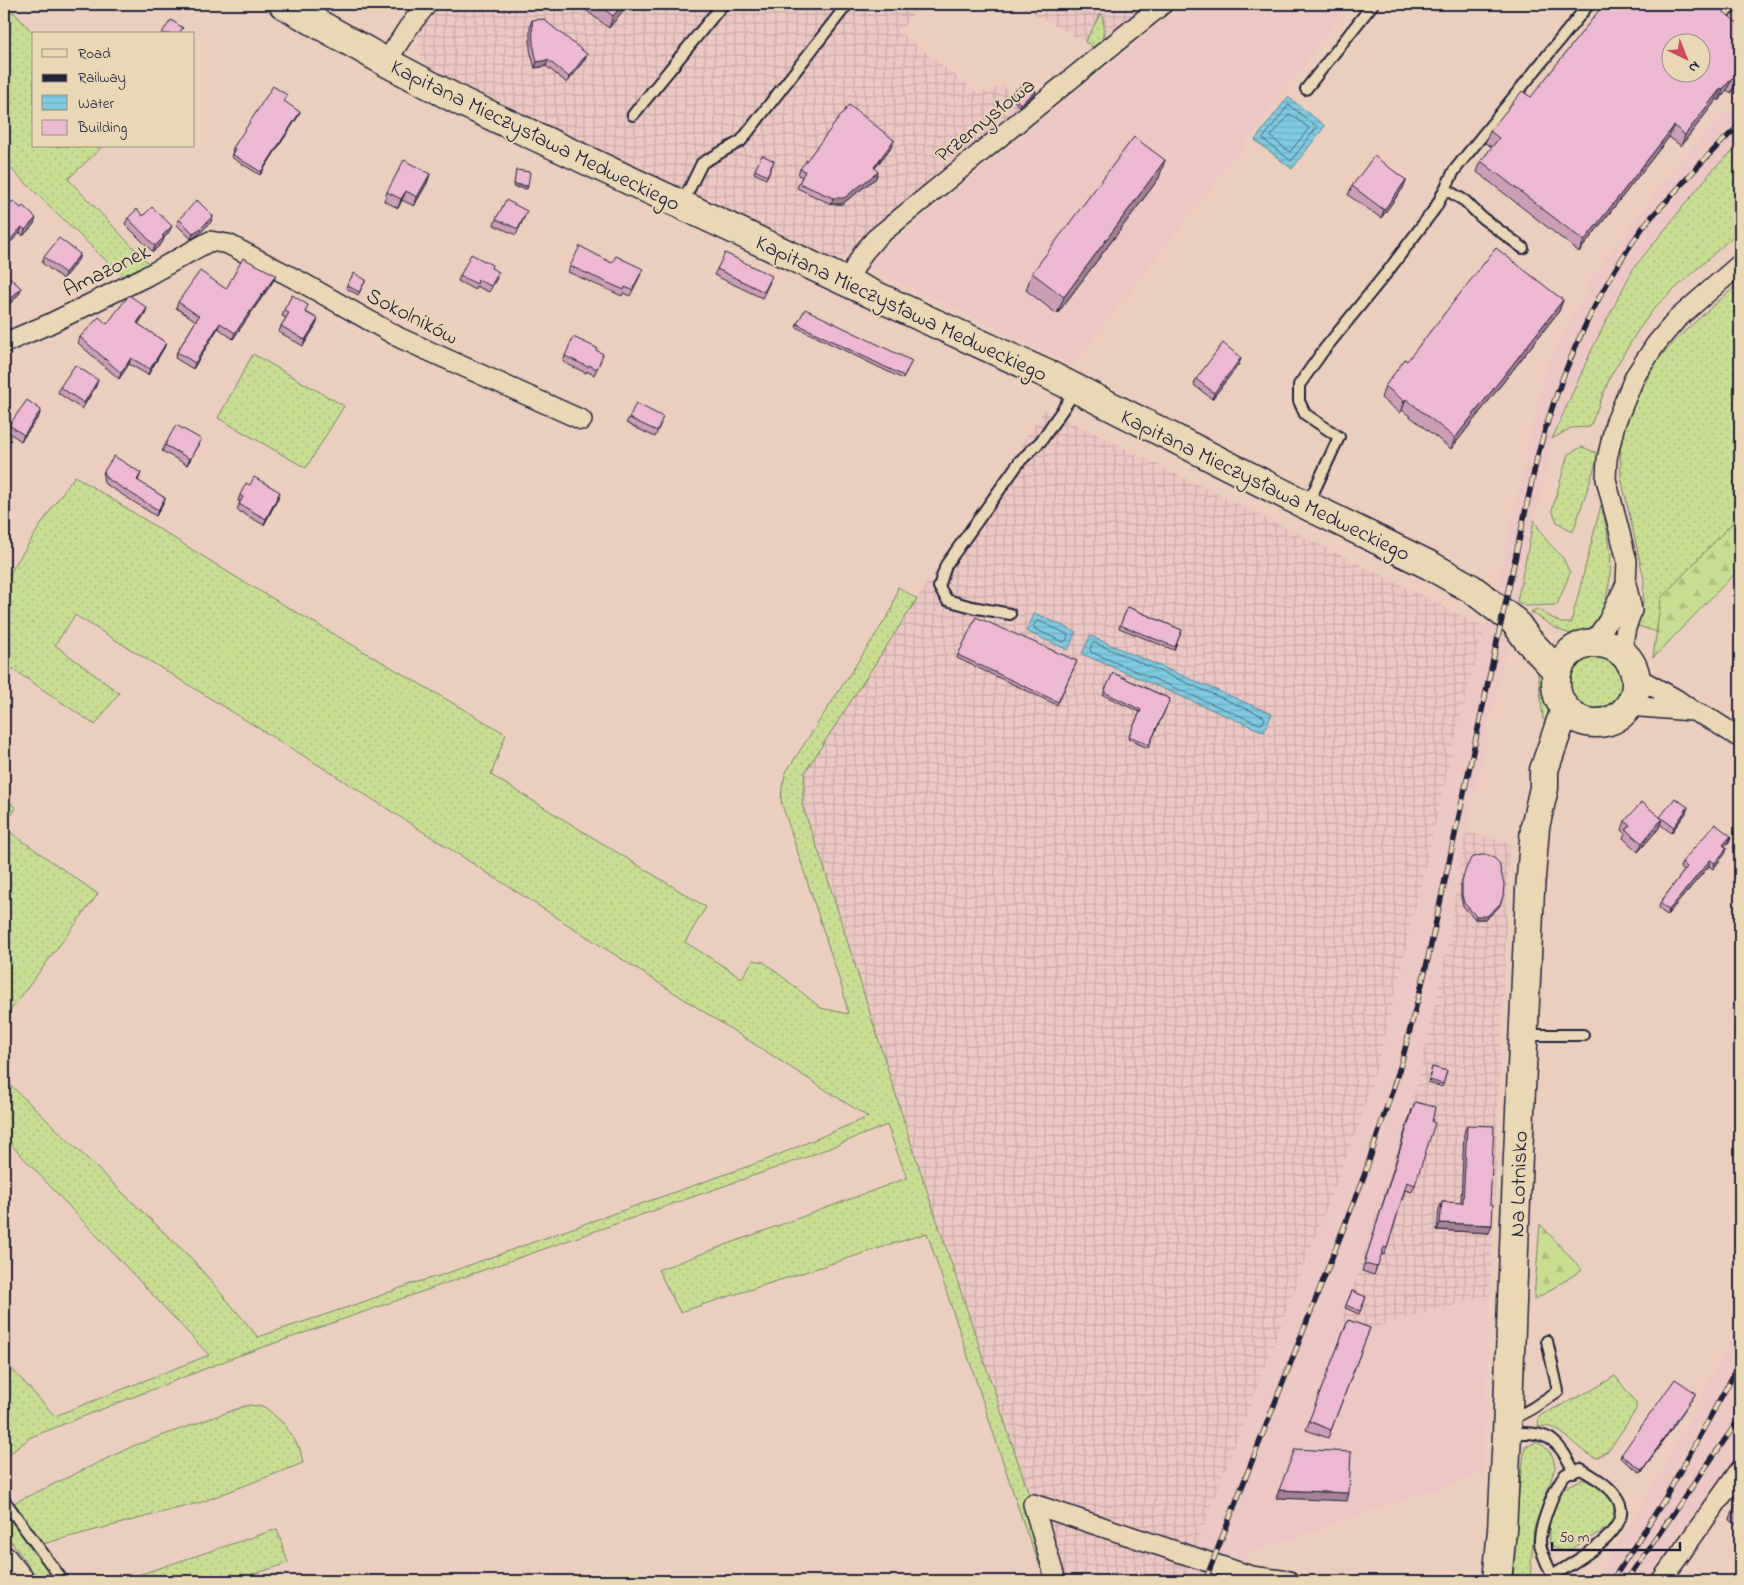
<svg xmlns="http://www.w3.org/2000/svg" width="1744" height="1585" viewBox="0 0 1744 1585" font-family="'Indie Flower',sans-serif">
<defs>
<pattern id="industrial-grid" width="8" height="8" patternUnits="userSpaceOnUse" patternTransform="scale(1.25)"><rect width="8" height="8" fill="#ecc7c3"/><path d="M0 4h8M4 0v8" fill="none" stroke="#caaba8"/></pattern>
<pattern id="grass-dots" width="8" height="8" patternUnits="userSpaceOnUse" patternTransform="scale(1.25)"><rect width="8" height="8" fill="#c8dd92"/><path d="M2 2h.1M6 6h.1" fill="none" stroke="#acbd7f" stroke-width="1.8" stroke-linecap="round"/></pattern>
<pattern id="forest-firs" width="22" height="20" patternUnits="userSpaceOnUse" patternTransform="scale(1.25)"><rect width="22" height="20" fill="#c8dd92"/><path d="M5 1l3.5 6h-7zM16 11l3.5 6h-7z" fill="#acbd7f"/></pattern>
<pattern id="water-rules" width="6" height="5" patternUnits="userSpaceOnUse" patternTransform="scale(1.25)"><rect width="6" height="5" fill="#80cbe0"/><path d="M0 2.5h6" fill="none" stroke="#6eaec1"/></pattern>
</defs>
<rect width="100%" height="100%" fill="#ebcebd"/>
<filter id="ink" filterUnits="userSpaceOnUse"><feTurbulence type="fractalNoise" baseFrequency=".02" numOctaves="2"/><feDisplacementMap in="SourceGraphic" scale="10" xChannelSelector="R" yChannelSelector="G"/><feConvolveMatrix kernelMatrix="1 2 1 2 8 2 1 2 1" color-interpolation-filters="sRGB"/></filter>
<g filter="url(#ink)">
<path fill="#ecc7c3" d="M1184 4H1349L1242 147 1072 365 865 265Z
M1740 99V145L1715 167 1633 269 1593 347 1552 439 1466 832 1427 1069 1365 1329 1490 1295 1483 1472 1250 1552 1233 1581H1185L1214 1498 1347 1158 1368 1097 1384 1042 1402 969 1460 718 1497 588 1546 369 1594 275 1660 187 1706 133Z
M1740 1324V1452L1689 1525 1646 1581H1594L1639 1513Z"/>
<path fill="url(#industrial-grid)" d="M437 4H921L899 32 979 94 1003 85 1022 110 867 235 838 261 433 71 421 56 417 29Z
M1017 4H1149L1097 49Z
M1045 409 1419 594 1485 628 1460 718 1384 1042 1361 1119 1214 1498 1185 1581H1058L911 1143 825 870 802 805 805 772 917 599Z
M1466 832 1510 843 1490 1295 1365 1330 1341 1320 1351 1294 1415 1093 1444 964Z"/>
<path fill="url(#grass-dots)" stroke="#758066" d="M4 4H6L34 34V146H103L68 179 149 264 122 276 4 162Z
M1101 13C1106 27 1105 35 1097 49L1085 42Z
M1740 145V230L1656 306 1637 332 1611 375 1590 427 1571 428 1552 439 1593 347 1633 269 1715 167Z
M1740 282V387L1737 394 1740 398V515L1662 598 1657 632 1638 626 1643 602 1644 579 1621 477 1620 437 1633 406 1657 360 1686 330Z
M253 354 344 406 306 468 218 418Z
M1582 447 1599 454 1573 532 1557 522 1552 510 1568 454Z
M75 476 239 579 506 734 491 775 706 907 685 942 742 978 753 960 764 962 821 1008 848 1014 844 994 781 801 782 787 786 772 891 611 898 587 917 599 805 772 802 805 825 870 911 1143 1058 1581H1046L1025 1528 927 1233 680 1312 658 1270 907 1178 887 1125 804 1158 235 1357 31 1437 4 1458V1360L55 1416 209 1355 4 1137V1079L193 1260 258 1337 363 1302 414 1283 439 1276 581 1225 766 1160 868 1117 333 774 75 615 55 645 119 693 95 725 4 663V582L53 506Z
M1601 505C1604 519 1608 533 1610 547 1613 573 1607 641 1568 633 1555 630 1543 619 1531 612L1537 609 1561 623H1571Z
M1534 520 1547 541 1563 558 1570 573 1557 605 1525 606 1517 601Z
M1570 684a26 26 0 1 1 52 0a26 26 0 1 1-52 0Z
M1537 664 1549 676 1551 696 1553 703 1552 726 1543 719Z
M4 797 16 808 4 826Z
M4 828 98 894 4 1019Z
M1615 1376 1636 1403V1410L1609 1450 1597 1458C1576 1453 1562 1421 1538 1427L1539 1416 1592 1390Z
M248 1405 265 1407 285 1425 300 1449 303 1463 202 1502 42 1544 12 1504 133 1446Z
M1537 1442C1548 1449 1554 1453 1555 1468L1534 1528 1530 1578 1534 1581H1513L1519 1490 1525 1447Z
M1583 1479 1600 1488 1609 1496 1614 1506V1519L1607 1528 1569 1550H1557L1549 1543C1548 1527 1551 1503 1562 1490 1567 1485 1577 1482 1583 1479Z
M4 1510 56 1581H40L4 1532Z
M277 1529 288 1563 233 1581H120Z"/>
<path fill="url(#forest-firs)" stroke="#758066" d="M1740 515V568L1653 658 1661 598Z
M1540 1224 1582 1270 1534 1300Z"/>
<path fill="url(#water-rules)" stroke="#5a879e" d="M1288 97 1325 126 1292 169 1255 140Z
M1035 613 1076 632 1068 650 1026 631Z
M1090 636 1272 714 1264 732 1082 654Z"/>
<g fill="none" stroke-linecap="round" stroke-linejoin="round">
<path stroke="#48667d" stroke-width="1" d="M1289 105 1317 127 1291 161 1263 139Z
M1290 114 1309 128 1290 152 1271 137Z
M1037 621H1039L1067 634 1068 636 1066 641 1063 642 1035 629 1034 626Z
M1095 643 1263 716 1265 718 1263 723 1259 724 1091 652 1090 649 1092 644Z"/>
<defs>
<path id="service" d="M1728 10 1733 4
M1306 89 1373 4
M633 115 723 4
M1445 189 1465 201 1481 217 1523 248
M682 204 702 163 741 141 846 6 842 4
M1304 503 1314 491 1339 437 1305 414 1299 401V385L1323 351 1388 271 1436 207 1454 171 1461 162 1589 4
M1010 614 972 607 947 600 939 587 946 565 1020 461 1041 441 1076 390
M1524 1035H1583
M1511 1420 1533 1408 1558 1391 1547 1341
M1509 1434C1546 1429 1559 1439 1574 1472
M4 1500 63 1581
M1552 1576C1573 1562 1638 1530 1617 1498 1609 1485 1594 1477 1581 1469 1577 1471 1570 1471 1566 1474 1556 1482 1539 1529 1540 1542 1540 1549 1551 1575 1556 1581"/>
<path id="minor" d="M386 62 408 28 427 4
M847 281 863 253 876 238 1163 4
M4 343 49 324 147 276 210 241 228 244 303 283 400 338 582 420
M1593 643 1608 621 1626 584
M1621 653 1626 628 1632 610 1626 584 1627 561 1606 479 1607 459 1615 424 1635 376 1656 344 1677 319 1740 264
M1636 677 1676 699 1693 711 1712 720 1740 738
M1629 706 1691 711
M1033 1504 1251 1576 1289 1581
M1033 1504 1056 1581
M1661 1581 1740 1470"/>
<path id="secondary" d="M283 4 386 62 462 102 932 322 1049 375 1304 504 1429 565 1472 589 1515 622 1527 639 1557 671
M1556 683a40 40 0 1 1 80 0a40 40 0 1 1-80 0Z
M1497 1581 1502 1530 1507 1434 1515 1222 1530 890 1535 827 1544 788V770L1565 709"/>
<path id="motorway" d="M4 1561 20 1581"/>
</defs>
<use href="#service" stroke="#22223b" stroke-width="14"/>
<use href="#minor" stroke="#22223b" stroke-width="22"/>
<use href="#secondary" stroke="#22223b" stroke-width="31"/>
<use href="#motorway" stroke="#22223b" stroke-width="31"/>
<use href="#service" stroke="#ead7b4" stroke-width="10"/>
<use href="#minor" stroke="#ead7b4" stroke-width="19"/>
<use href="#secondary" stroke="#ead7b4" stroke-width="28"/>
<use href="#motorway" stroke="#ead7b4" stroke-width="28"/>
<defs>
<path id="rail" d="M1205 1581 1364 1176 1401 1064 1425 972 1537 458C1559 375 1593 297 1643 227 1652 215 1664 204 1674 193 1695 169 1716 146 1740 125
M1612 1581 1664 1500 1740 1363
M1626 1581 1740 1418"/>
</defs>
<use href="#rail" stroke="#22223b" stroke-width="5.5"/>
<use href="#rail" stroke="#ead7b4" stroke-width="4" stroke-dasharray="11" stroke-linecap="butt"/>
</g>
<path fill="#cc9eb5" stroke="#22223b" d="M578 4H628L609 28Z
M532 20 585 59 567 83 546 66 535 68 530 50V26Z
M1740 25V81L1731 93 1727 90 1719 101 1717 99 1681 146 1669 137 1579 252 1477 172 1481 161 1492 147 1485 143 1490 131 1531 97Z
M1012 93 1035 94 1019 107 1011 96Z
M287 95 284 101 299 115 260 175 231 157 233 151H232L233 148Z
M892 146 875 168 876 178 842 204H831L797 188 802 177 798 175 800 169Z
M773 164 766 179 754 173 755 170Z
M430 174 427 183 414 206 402 200 398 208 384 201 387 192Z
M1159 178 1057 314 1026 290 1032 273Z
M1406 180 1403 188 1381 218 1348 195 1352 186Z
M4 200 34 224 23 236 20 233 7 246 4 242Z
M143 216 169 232 164 238 162 243 153 252 125 224 128 218Z
M525 216 516 235 494 225 496 219Z
M179 219 211 222 198 235 191 239 177 225Z
M80 254 78 260 63 279 42 263 44 257Z
M612 263 641 274 630 296 623 293 622 296 568 272 570 266Z
M491 268 497 278 489 292 476 286 475 290 458 281 460 276Z
M717 269 770 282 762 298 714 275Z
M4 273 21 288 19 294 8 306 4 302Z
M276 275 274 280 233 339 218 328 193 369 175 358 177 352 196 321 176 308 178 302Z
M366 280 358 295 346 288 347 285Z
M1563 300 1559 311 1451 449 1402 410 1400 413 1381 398 1385 386 1407 361Z
M284 310 306 312 318 319 316 325 303 346 279 332 281 326 286 318 282 316Z
M145 314 138 324 166 343 164 348 148 375 129 364 119 379 78 343 80 337 107 324Z
M797 324 910 364 903 379 796 327Z
M596 350 601 360 594 375 586 371V373L563 362 565 356Z
M1241 358 1239 364 1212 399 1194 385 1196 379Z
M96 386 82 409 58 393 60 387Z
M39 416 21 441 8 432 6 436 9 425Z
M629 418 661 423 655 437 626 423Z
M201 439 199 445 187 465 162 451 165 445Z
M104 471 141 473 138 481 165 498 163 503 156 516 104 483 103 476Z
M240 495 278 498 264 525 237 510 240 502 238 501Z
M1128 607 1182 630 1174 650 1119 628Z
M958 655 1077 661 1057 705 957 658Z
M1113 673 1170 699 1148 748 1128 739 1140 712 1103 695Z
M1686 813 1671 833 1660 824 1659 828 1638 852 1623 838 1625 833 1622 830 1625 821 1660 818Z
M1731 836 1729 842 1725 846 1727 848 1725 854 1713 869 1709 866 1667 915 1659 909 1660 903 1684 871 1680 868 1682 862Z
M1464 874 1499 907 1486 919H1475L1463 906 1461 898V885Z
M1432 1067 1447 1071 1442 1087 1428 1082Z
M1412 1109 1415 1185 1412 1192 1405 1190 1387 1248 1384 1255 1381 1254 1374 1275 1362 1271Z
M1467 1125 1489 1233 1437 1230 1439 1209 1442 1202 1461 1203 1464 1133Z
M1352 1291 1366 1297 1359 1314 1345 1308Z
M1348 1320 1370 1328 1328 1438 1306 1430Z
M1694 1396 1641 1473 1620 1458 1621 1455Z
M1740 1497V1527L1730 1520 1736 1503Z"/>
<path fill="#a68193" stroke="#22223b" d="M623 4H628L609 28 613 16Z
M587 54 585 59 567 83 569 77Z
M548 60 546 66 535 68 537 62Z
M1740 75V81L1731 93 1736 81Z
M1732 78 1727 90 1719 101 1723 89Z
M1721 88 1717 99 1681 146 1685 135Z
M1036 91 1035 94 1019 107 1020 104Z
M300 112 299 115 260 175 261 172Z
M1674 126 1669 137 1579 252 1584 241Z
M894 140 892 146 871 173 874 167Z
M1165 160 1159 178 1057 314 1064 297Z
M878 172 876 178 842 204H831L833 198Z
M430 174 427 183 414 206 417 197Z
M1406 180 1403 188 1381 218 1384 210Z
M514 184 528 186 527 189 513 187Z
M406 191 402 200 398 208 401 199Z
M213 216 211 222 198 235 191 239 193 233Z
M36 218 34 224 23 236 25 230Z
M172 226 169 232 164 238 162 243 153 252 155 246 162 236Z
M22 227 20 233 7 246 10 240Z
M80 254 78 260 63 279 65 273Z
M276 275 274 280 233 339 235 333Z
M21 288 19 294 8 306 10 300Z
M1563 300 1559 311 1451 449 1455 438Z
M147 308 145 314 135 328 137 323Z
M318 319 316 325 303 346 305 340Z
M220 323 218 328 193 369 195 363Z
M166 343 164 348 148 375 150 369Z
M131 358 129 364 119 379 121 373Z
M1241 358 1239 364 1212 399 1214 393Z
M98 380 96 386 82 409 84 403Z
M1406 399 1402 410 1400 413 1404 401Z
M41 410 39 416 21 441 24 435Z
M201 439 199 445 187 465 190 459Z
M280 492 278 498 264 525 266 519Z
M165 498 163 503 156 516 158 510Z
M1688 807 1686 813 1671 833 1674 827Z
M1662 819 1659 828 1638 852 1642 843Z
M1731 836 1729 842 1721 850 1723 845Z
M1727 848 1725 854 1713 869 1715 863Z
M1710 860 1709 866 1667 915 1669 910Z
M1503 897 1499 907 1486 919H1475L1476 916Z
M1440 1223 1492 1225 1489 1233 1437 1230Z
M1696 1393 1694 1396 1641 1473 1642 1470Z
M1279 1490 1349 1493 1347 1501 1276 1498Z"/>
<path fill="#edb8d2" stroke="#22223b" fill-rule="evenodd" d="M597 4H623L613 16Z
M1604 4H1714L1740 25V75L1736 81 1732 78 1723 89 1721 88 1685 135 1674 126 1584 241 1481 161 1499 138 1490 131 1522 91 1531 97ZM1672 42H1702V72H1672Z
M543 19 587 54 569 77 548 60 537 62 533 44 532 20Z
M171 20 183 28 178 34H161Z
M1027 81 1036 91 1020 104 1012 93Z
M273 86 287 95 284 101 300 112 261 172 232 154 235 149 233 148Z
M849 105 894 140 874 167 878 172 844 198H833L799 183 805 171 800 169Z
M1134 137 1165 160 1064 297 1032 273Z
M762 155 774 161 767 176 755 170Z
M1374 156 1406 180 1384 210 1352 186Z
M404 160 430 174 417 197 406 191 401 199 387 192Z
M516 170 530 172 528 186 514 184Z
M4 200 11 203 13 201 21 208 23 206 36 218 25 230 22 227 10 240 4 234Z
M197 200 213 216 200 229 193 233 179 219Z
M506 200 527 211 518 229 496 219Z
M152 207 172 226 162 236 164 237 155 246 128 218 137 209 143 216Z
M59 238 80 254 65 273 44 257Z
M580 246 612 263 616 256 643 269 632 290 625 287 624 290 570 266Z
M1496 248 1563 300 1455 438 1406 399 1404 401 1385 386 1405 359 1407 361Z
M725 253 772 276 764 292 717 269Z
M471 254 492 265 491 268 499 272 491 286 478 280 477 284 460 276Z
M243 258 276 275 235 333 220 323 195 363 177 352 199 316 178 302 200 271 226 289Z
M4 272 21 288 10 300 4 294Z
M354 273 366 280 359 292 347 285Z
M129 295 147 308 137 323 166 343 150 369 131 358 121 373 80 337 99 317 107 324Z
M292 295 308 305 305 312 318 319 305 340 281 326 289 313 284 310Z
M805 309 912 361 904 376 797 324Z
M573 337 597 348 596 350 603 354 597 369 589 365 588 367 565 356Z
M1223 343 1241 358 1214 393 1196 379Z
M75 365 98 380 84 403 60 387Z
M27 400 41 410 24 435 9 425Z
M636 403 663 417 657 431 629 418Z
M176 425 201 439 190 459 165 445Z
M4 428 8 430 4 438Z
M114 456 141 473 137 480 165 498 158 510 106 478 104 471Z
M254 477 280 492 266 519 239 504 243 497 240 495 246 483 250 485Z
M1128 607 1182 630 1175 647 1120 625Z
M976 617 1077 661 1058 702 958 655Z
M1113 673 1170 699 1149 745 1129 736 1141 710 1104 692Z
M1675 798 1688 807 1674 827 1660 817Z
M1642 802 1662 819 1642 843 1626 830 1630 825 1625 821Z
M1715 824 1731 836 1723 845 1727 848 1715 863 1710 860 1669 910 1660 903 1687 867 1682 862Z
M1481 855H1488L1494 858 1499 863 1504 884 1503 897 1500 904 1487 916H1476L1464 903 1462 895V882L1465 871 1471 858Z
M1432 1067 1447 1071 1443 1084 1429 1080Z
M1415 1102 1435 1107 1432 1122 1435 1123 1415 1185 1407 1182 1387 1248 1384 1247 1377 1267 1364 1264Z
M1467 1125 1494 1126 1490 1204H1493L1492 1225 1440 1223 1442 1202 1463 1203Z
M1352 1291 1366 1297 1360 1311 1346 1305Z
M1348 1320 1370 1328 1331 1430 1309 1421Z
M1675 1379 1696 1393 1642 1470 1621 1455Z
M1295 1449 1351 1452 1349 1493 1279 1490Z
M1740 1497V1505L1736 1503Z"/>
</g>
<g text-anchor="middle" stroke-width="4" stroke-linejoin="round" paint-order="stroke">
<g font-size="22" fill="#22223b" stroke="#ead7b4">
<text transform="translate(984 119) rotate(-39)" y="8">Przemysłowa</text>
<text transform="translate(536 134) rotate(26)" y="8">Kapitana Mieczysława Medweckiego</text>
<text transform="translate(106 269) rotate(-26)" y="8">Amazonek</text>
<text transform="translate(902 307) rotate(25)" y="8">Kapitana Mieczysława Medweckiego</text>
<text transform="translate(413 315) rotate(27)" y="8">Sokolników</text>
<text transform="translate(1266 484) rotate(26)" y="8">Kapitana Mieczysława Medweckiego</text>
<text transform="translate(1517 1184) rotate(-88)" y="8">Na Lotnisko</text>
</g>
</g>
<rect width="1744" height="1585" fill="none" stroke="#ead7b4" stroke-width="20"/>
<rect x="10" y="10" width="1724" height="1565" fill="none" stroke="#22223b" stroke-width="2" filter="url(#ink)"/>
<rect x="32" y="32" width="162" height="115" fill="#ead7b4" stroke="#9a8f84"/>
<rect x="42" y="49" width="25" height="8" fill="#ead7b4" stroke="#9a8f84"/>
<text x="78" y="58" font-size="15" fill="#22223b">Road</text>
<rect x="42" y="74" width="25" height="8" fill="#22223b" stroke="#9a8f84"/>
<text x="78" y="82" font-size="15" fill="#22223b">Railway</text>
<rect x="42" y="95" width="25" height="15" fill="url(#water-rules)" stroke="#9a8f84"/>
<text x="78" y="108" font-size="15" fill="#22223b">Water</text>
<rect x="42" y="120" width="25" height="15" fill="#edb8d2" stroke="#9a8f84"/>
<text x="78" y="132" font-size="15" fill="#22223b">Building</text>
<g transform="translate(1686 58) rotate(137)"><circle r="24" fill="#ead7b4" stroke="#9a8f84"/>
<path d="M0-4L9 19L0 12L-9 19Z" fill="#d1495b"/>
<text y="-8" font-size="14" font-weight="bold" text-anchor="middle" fill="#22223b">N</text>
</g>
<path d="M1552 1542v8h128v-8" fill="none" stroke="#22223b" stroke-width="2.5"/>
<text x="1559" y="1542" font-size="15" fill="#22223b" stroke="#ead7b4" stroke-width="4" paint-order="stroke">50 m</text>
</svg>
